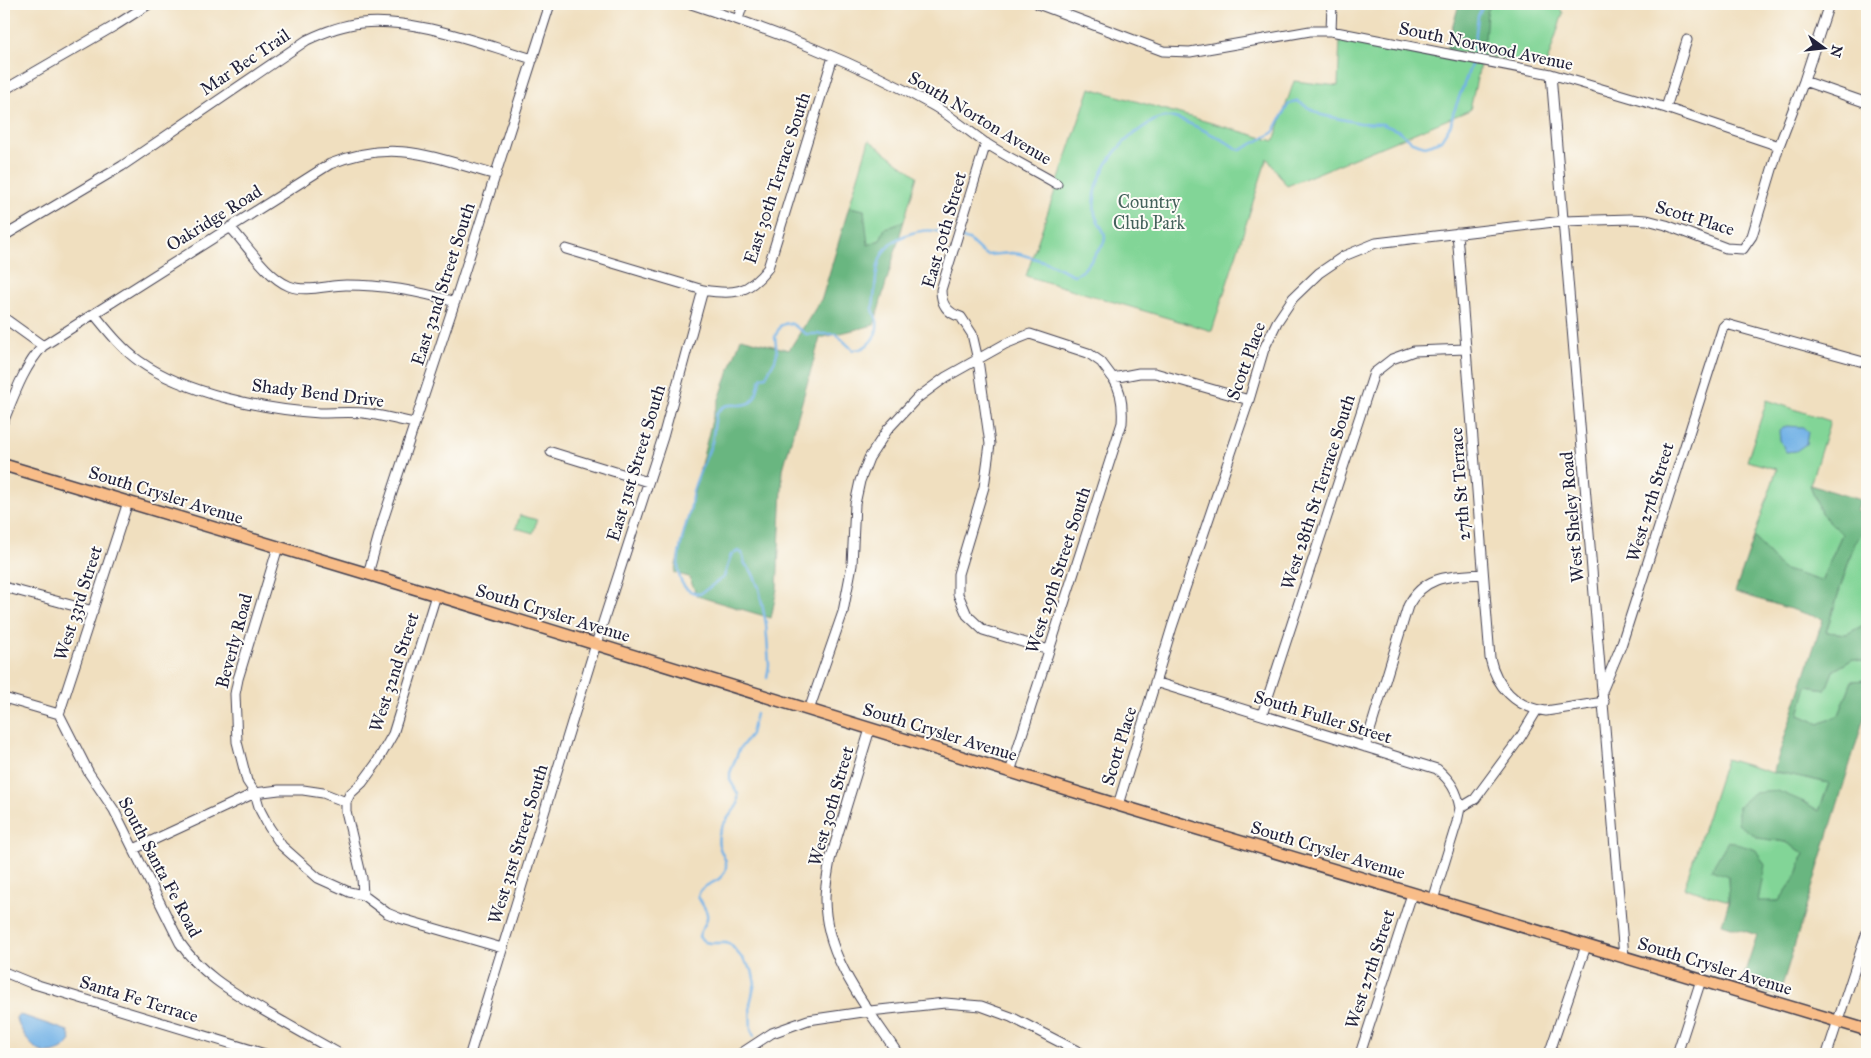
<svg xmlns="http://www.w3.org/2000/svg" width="1871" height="1058" viewBox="0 0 1871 1058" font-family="'IM FELL Great Primer',serif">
<rect width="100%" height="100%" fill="#fdfcf7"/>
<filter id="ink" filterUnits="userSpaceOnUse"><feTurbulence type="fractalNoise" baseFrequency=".02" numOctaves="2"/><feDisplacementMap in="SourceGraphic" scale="10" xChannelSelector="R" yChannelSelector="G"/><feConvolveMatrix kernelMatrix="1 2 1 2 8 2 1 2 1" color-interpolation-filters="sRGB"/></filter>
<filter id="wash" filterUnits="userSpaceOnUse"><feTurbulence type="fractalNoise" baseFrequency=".0096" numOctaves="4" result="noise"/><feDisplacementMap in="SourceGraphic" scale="20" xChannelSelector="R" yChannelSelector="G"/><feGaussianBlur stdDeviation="1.12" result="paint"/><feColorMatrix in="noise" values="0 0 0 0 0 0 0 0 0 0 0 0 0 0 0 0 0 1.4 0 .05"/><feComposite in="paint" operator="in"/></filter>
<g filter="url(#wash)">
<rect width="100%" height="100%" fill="#f0dfbf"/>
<path fill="#82d597" stroke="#527c69" d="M1491 4H1557L1563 13 1546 66 1446 50 1484 39 1487 12Z
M1340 38 1480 65 1470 110 1287 186 1267 158 1212 331 1026 276 1090 88 1274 141 1294 81 1338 86Z
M869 140 917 176 904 221 885 228 880 240 867 245 864 210 849 207Z
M1767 400 1830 421 1810 485 1821 513 1842 534 1821 581 1781 569 1754 537 1777 469 1747 461Z
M520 515 537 520 533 533 516 528Z
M1867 529V623L1847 634 1826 632 1855 542Z
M1853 659 1867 663V680L1852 681 1839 715 1819 724 1799 715 1806 686 1826 689 1833 671Z
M1726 759 1773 773C1783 771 1816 781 1829 783L1819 811 1804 802 1738 807 1739 824 1758 838 1786 842 1804 853 1797 875 1779 901 1757 902 1728 876 1729 901 1684 888Z"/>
<path fill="#69b680" stroke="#466c5e" d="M1459 4H1491L1487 12 1485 39 1446 50Z
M849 207 864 210 868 245 880 240 885 228 904 221 874 325 820 338 783 469 777 589 771 618 697 596 689 577 674 573 713 416 741 338 789 350 822 298Z
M1810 485 1860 500 1857 511 1867 515V529L1855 542 1826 632 1847 634 1867 623V663L1853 659 1833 671 1826 689 1807 686 1799 715 1819 724 1839 715 1852 681 1867 680V708L1779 996 1741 984 1757 935 1722 924 1729 901 1728 876 1711 870 1728 841 1756 850 1765 865 1758 901H1779L1797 875 1804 853 1786 842 1758 838 1738 824V807L1753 793 1778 791 1804 802 1819 811 1829 783 1778 772 1773 773 1823 619 1735 592 1754 537 1782 569 1821 581 1842 534 1821 513Z"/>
<path fill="#73b2e6" stroke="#4a6a90" d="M1786 426 1803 427 1808 432 1806 444 1796 451 1786 452 1780 440 1779 431Z
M18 1015 24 1016 68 1031 71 1040C63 1053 45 1058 33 1046 26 1040 22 1030 17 1022L16 1018Z"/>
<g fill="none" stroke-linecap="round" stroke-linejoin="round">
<path stroke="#73b2e6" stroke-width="2.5" d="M1474 50 1478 16 1484 4
M962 238 969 240 983 253 987 255 1012 253 1020 254 1046 262 1074 275C1075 275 1081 272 1081 272 1084 270 1103 245 1104 242 1108 231 1097 224 1095 214 1090 178 1116 144 1145 126 1152 121 1160 116 1169 117 1185 119 1213 135 1228 143 1233 146 1235 149 1241 150L1273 133 1288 105 1292 102 1297 101 1321 115 1360 123 1382 124 1399 131 1412 142 1425 146 1432 144 1441 140 1451 124 1453 114 1471 65
M767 678 769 665 766 624 759 588 752 572 745 564 742 553 738 551 731 555 724 577 700 594C662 590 684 533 690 511 692 504 691 495 694 488 699 472 707 457 712 442 714 433 714 424 716 415 726 397 739 410 751 402 759 396 757 384 762 377L766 376 775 360 777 353 775 337 780 326 787 323 792 324 806 334H836L853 350C868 350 879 335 877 321 876 316 872 311 873 306 878 276 871 249 906 235 923 229 934 229 951 235
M754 1036 751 1030 750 1004 755 983 752 970 731 945 726 943H710L705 942 699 937C700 928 709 923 707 914 706 908 700 902 698 896 701 882 720 885 725 871 729 859 721 856 719 845 715 830 731 815 738 804V794L730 780V773L739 750 751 734 756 714
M757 1050 759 1054"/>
</g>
</g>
<g filter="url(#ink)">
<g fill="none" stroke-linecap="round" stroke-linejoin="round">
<defs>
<path id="minor" d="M691 4C774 31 856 62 932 105 950 115 967 130 984 142 1007 157 1033 170 1057 184
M1038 4 1163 51 1190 52 1310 31H1331L1551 74 1666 108 1779 146
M738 19 743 4
M1331 31 1332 4
M1551 74 1624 957
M1804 81 1867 103
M4 90 116 25 149 4
M1666 108 1687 40
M986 143 941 290C941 304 947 313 961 317L972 334 978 360 990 444 984 487 958 574V594L967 615 983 630 1049 650
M230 227C246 244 267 277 289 286 306 293 328 285 346 285 384 285 419 291 455 302
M1457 233 1490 658C1496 686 1516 708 1546 711L1604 702
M4 236 122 166 307 40C324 32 342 25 361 23 415 17 481 44 533 59
M566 249 703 290C733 295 748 294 768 268L833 57
M94 314C108 331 121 348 139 361 184 393 265 410 320 413 334 413 349 412 363 413 380 415 398 420 415 423
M4 318 43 346
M4 420C15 393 24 367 43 346L330 164C395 138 432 157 496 175
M551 452 648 482
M1866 473 1867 469
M278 547 238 679 235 694 237 742 247 781 255 793 260 810 269 827 282 846 318 878 349 892 363 895 387 913 399 918 502 948
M368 574 383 520 457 295 550 4
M4 587 93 611
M1155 682 1437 769C1451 781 1457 791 1460 808
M1603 689 1621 646 1723 327 1726 324 1867 363
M4 698 59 714
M809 710 843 612 852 565 855 504 860 481 869 458 888 429 916 399 946 377 1005 344 1030 334 1088 353 1101 362 1113 378 1139 373H1155L1249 400
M59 714 89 773 114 810 180 943C203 976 233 992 266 1012 290 1026 315 1040 340 1054
M59 714 128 502
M1262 715 1374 373 1392 359 1414 351 1466 349
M870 729 830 860C828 873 825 886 825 899 825 959 867 1007 898 1054
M1365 747 1408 606C1425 574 1452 576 1483 574
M1010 772 1122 423C1123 408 1122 391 1113 378
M1118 805 1172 627 1249 400 1264 349 1277 322 1293 298 1319 273 1344 256 1376 243 1563 221 1631 219 1647 220 1666 225 1726 248 1743 249 1752 236 1779 146 1804 81 1829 4
M134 849 255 793 279 790H303L323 793 346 802
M363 895 362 878 346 811V802L350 794 362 783 376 764 393 734 436 595
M1433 900 1457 822 1460 808 1475 799 1520 738 1537 710
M4 972 31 983 265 1054
M470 1054 596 644 663 437 703 290
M740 1054 772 1033 808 1020 870 1011 945 1003 981 1006 1011 1017 1083 1054
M1360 1054 1412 894
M1549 1054 1586 946
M1677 1054 1701 980
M1827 1054 1867 932"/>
<path id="major" d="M4 465 368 574 1118 805 1867 1030"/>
</defs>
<use href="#minor" stroke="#413e4f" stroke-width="11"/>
<use href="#major" stroke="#413e4f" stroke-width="14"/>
<use href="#minor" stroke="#fff" stroke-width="9"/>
<use href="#major" stroke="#f8bd89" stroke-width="11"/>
</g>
</g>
<g text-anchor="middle" stroke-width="4" stroke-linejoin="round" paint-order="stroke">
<g font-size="18" fill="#22223b" stroke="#fdfcf7">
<text transform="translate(1486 46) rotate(12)" y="6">South Norwood Avenue</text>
<text transform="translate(245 62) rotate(-34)" y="6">Mar Bec Trail</text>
<text transform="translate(980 118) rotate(31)" y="6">South Norton Avenue</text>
<text transform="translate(777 178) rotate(-72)" y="6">East 30th Terrace South</text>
<text transform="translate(214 218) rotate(-32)" y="6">Oakridge Road</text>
<text transform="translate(1695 218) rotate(17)" y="6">Scott Place</text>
<text transform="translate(944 230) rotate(-74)" y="6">East 30th Street</text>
<text transform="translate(443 284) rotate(-72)" y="6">East 32nd Street South</text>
<text transform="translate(1246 361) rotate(-70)" y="6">Scott Place</text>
<text transform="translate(318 393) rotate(7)" y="6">Shady Bend Drive</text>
<text transform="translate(636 463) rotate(-73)" y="6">East 31st Street South</text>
<text transform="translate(1460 484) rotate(-94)" y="6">27th St Terrace</text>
<text transform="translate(1318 492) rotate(-72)" y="6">West 28th St Terrace South</text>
<text transform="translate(166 495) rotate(17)" y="6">South Crysler Avenue</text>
<text transform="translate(1650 502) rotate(-73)" y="6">West 27th Street</text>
<text transform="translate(1572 517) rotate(-95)" y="6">West Sheley Road</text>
<text transform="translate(1058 570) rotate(-72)" y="6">West 29th Street South</text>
<text transform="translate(78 603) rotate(-72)" y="6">West 33rd Street</text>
<text transform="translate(553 613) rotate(17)" y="6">South Crysler Avenue</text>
<text transform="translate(234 641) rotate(-75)" y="6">Beverly Road</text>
<text transform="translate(394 672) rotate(-72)" y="6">West 32nd Street</text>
<text transform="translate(1323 717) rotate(17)" y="6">South Fuller Street</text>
<text transform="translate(940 732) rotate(17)" y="6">South Crysler Avenue</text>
<text transform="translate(1119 746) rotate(-73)" y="6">Scott Place</text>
<text transform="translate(831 806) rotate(-74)" y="6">West 30th Street</text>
<text transform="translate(518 844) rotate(-73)" y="6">West 31st Street South</text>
<text transform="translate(1328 850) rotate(17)" y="6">South Crysler Avenue</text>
<text transform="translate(160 867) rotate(62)" y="6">South Santa Fe Road</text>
<text transform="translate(1715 966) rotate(17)" y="6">South Crysler Avenue</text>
<text transform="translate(1370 969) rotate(-72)" y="6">West 27th Street</text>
<text transform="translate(139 999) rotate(17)" y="6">Santa Fe Terrace</text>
</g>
<g font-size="18" fill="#44615b" stroke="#fdfcf7">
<text x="1149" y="208">Country<tspan x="1149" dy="21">Club Park</tspan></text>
</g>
</g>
<rect width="1871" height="1058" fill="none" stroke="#fdfcf7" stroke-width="20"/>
<g transform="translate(1824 48) rotate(105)" stroke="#fdfcf7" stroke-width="4" paint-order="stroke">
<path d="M0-4L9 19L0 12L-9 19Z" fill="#22223b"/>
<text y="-8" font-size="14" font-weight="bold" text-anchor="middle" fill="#22223b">N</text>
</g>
</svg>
